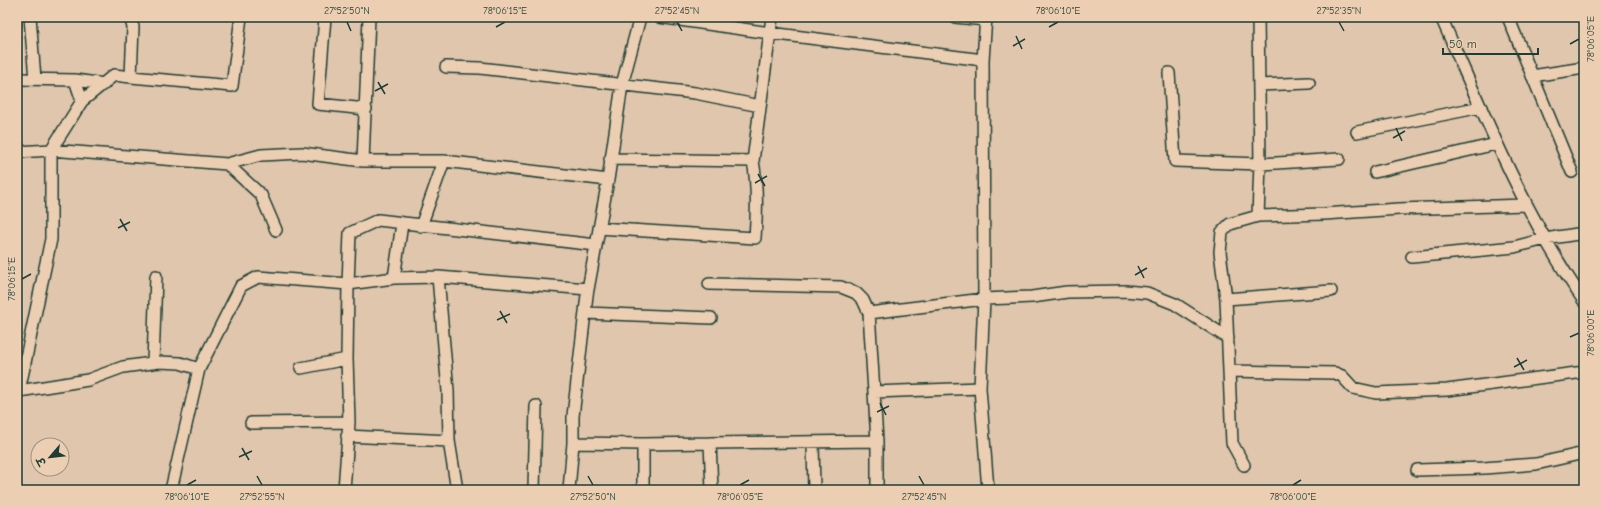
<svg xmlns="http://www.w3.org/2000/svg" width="1601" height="507" viewBox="0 0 1601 507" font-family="'Comic Neue','Playpen Sans Deva',sans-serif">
<rect width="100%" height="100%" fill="#e0c6ac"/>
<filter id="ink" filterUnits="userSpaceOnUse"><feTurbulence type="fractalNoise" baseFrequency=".025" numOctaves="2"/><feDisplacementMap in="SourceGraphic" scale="8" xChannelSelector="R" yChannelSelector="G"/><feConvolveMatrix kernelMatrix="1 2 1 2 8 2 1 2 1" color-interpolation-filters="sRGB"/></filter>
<g filter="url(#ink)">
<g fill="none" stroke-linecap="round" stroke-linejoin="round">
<defs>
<path id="street" d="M30 17 35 79
M325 17 318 104 366 109
M369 17 363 161H444L421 226
M659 17 770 33 983 60
M955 17 986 20
M986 17 983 60 984 299 980 388 988 490
M1258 17 1260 164 1258 216
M1441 17C1484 114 1523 213 1584 301
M1508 17 1572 172
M446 67 480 68 695 93 760 106
M1169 73 1175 161 1260 164 1339 159
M1532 76 1584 68
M131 77 232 86 241 17
M17 79 75 80 82 101
M75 80 104 84
M1259 85 1309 83
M1357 132 1481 107
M17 152 51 150 227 164 261 195 276 230
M610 159 753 161 772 17
M444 161 608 180
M227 164 261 155 302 153 363 161
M1375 172 1496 144
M599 228 755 238C757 212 758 187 753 161
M1412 257 1514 247 1545 239 1584 233
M438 277 448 391 449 441 457 490
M394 278 438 277 588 289
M709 284 841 287 856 293 863 300 869 313 874 392 980 388
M1226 299 1331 291
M585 313 711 318
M869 313 984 299 1032 297 1067 292 1125 291 1147 293 1175 304 1228 338
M153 363 156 276
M301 368 347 359
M1230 371 1335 373 1342 376 1353 388 1376 393 1447 390 1584 372
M19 391 88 380 123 367 159 362 180 363 199 369
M874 392 877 441V490
M17 393 19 391 51 239V150L82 101 114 75 131 77 133 27 130 17
M251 423 349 422
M347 436 449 441
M813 442 814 490
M573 443 643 444V490
M643 444 710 443
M1244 465 1232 443 1226 299 1220 252 1222 232 1230 224 1258 216 1324 214 1399 209 1526 205
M1417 470 1484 468 1536 464 1584 453
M171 490 199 369 241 286 258 277 348 284 350 233 378 220 596 245
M344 490 349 422 347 359 348 284 394 278 402 224
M534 490 536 406
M569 490 573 443V416L587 295 608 180 622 85 640 17
M712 490 710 443 877 441"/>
</defs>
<use href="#street" stroke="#1f3d34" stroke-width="14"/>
<use href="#street" stroke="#eccfb3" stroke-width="11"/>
</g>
</g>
<path fill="none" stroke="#1f3d34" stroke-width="1.5" d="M347 22 351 31M677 22 682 31M1339 22 1344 31M496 27 505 22M1049 27 1058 22M1016 36 1022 49M1570 44 1579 39M1013 46 1025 39M378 82 385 94M375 91 388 84M1396 128 1402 141M1393 138 1405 131M758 174 765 186M755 183 767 176M120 219 127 231M118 228 130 222M1138 266 1144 278M1135 275 1147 268M22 279 31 274M500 311 507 323M497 320 510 314M1570 337 1579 333M1517 358 1524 370M1514 367 1527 360M880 403 886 415M877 412 889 406M242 448 249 460M239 457 252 451M257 476 262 485M588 476 593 485M919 476 924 485M187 485 196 480M740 485 749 480M1293 485 1301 480"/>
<rect width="1601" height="507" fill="none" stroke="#eccfb3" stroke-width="44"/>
<g transform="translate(50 457) rotate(242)"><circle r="19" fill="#eccfb3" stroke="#9a9580"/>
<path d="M0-3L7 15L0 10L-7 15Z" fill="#1f3d34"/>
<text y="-6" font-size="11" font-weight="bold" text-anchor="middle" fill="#1f3d34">उ</text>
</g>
<path d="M1443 48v6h95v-6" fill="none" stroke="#1f3d34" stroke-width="2"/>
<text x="1449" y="48" font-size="12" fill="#1f3d34" stroke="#eccfb3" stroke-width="3" paint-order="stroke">50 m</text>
<rect x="22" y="22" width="1557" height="463" fill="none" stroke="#1f3d34" stroke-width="1.5"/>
<g font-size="10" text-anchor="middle" fill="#1f3d34">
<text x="347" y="14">27°52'50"N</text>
<text x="505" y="14">78°06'15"E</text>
<text x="677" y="14">27°52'45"N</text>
<text x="1058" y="14">78°06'10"E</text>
<text x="1339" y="14">27°52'35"N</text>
<text transform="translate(1590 39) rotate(-90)" y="4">78°06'05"E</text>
<text transform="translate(11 279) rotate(-90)" y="4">78°06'15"E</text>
<text transform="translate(1590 333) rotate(-90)" y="4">78°06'00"E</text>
<text x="187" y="500">78°06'10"E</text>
<text x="262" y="500">27°52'55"N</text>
<text x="593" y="500">27°52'50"N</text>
<text x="740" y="500">78°06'05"E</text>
<text x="924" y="500">27°52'45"N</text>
<text x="1293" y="500">78°06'00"E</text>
</g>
</svg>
